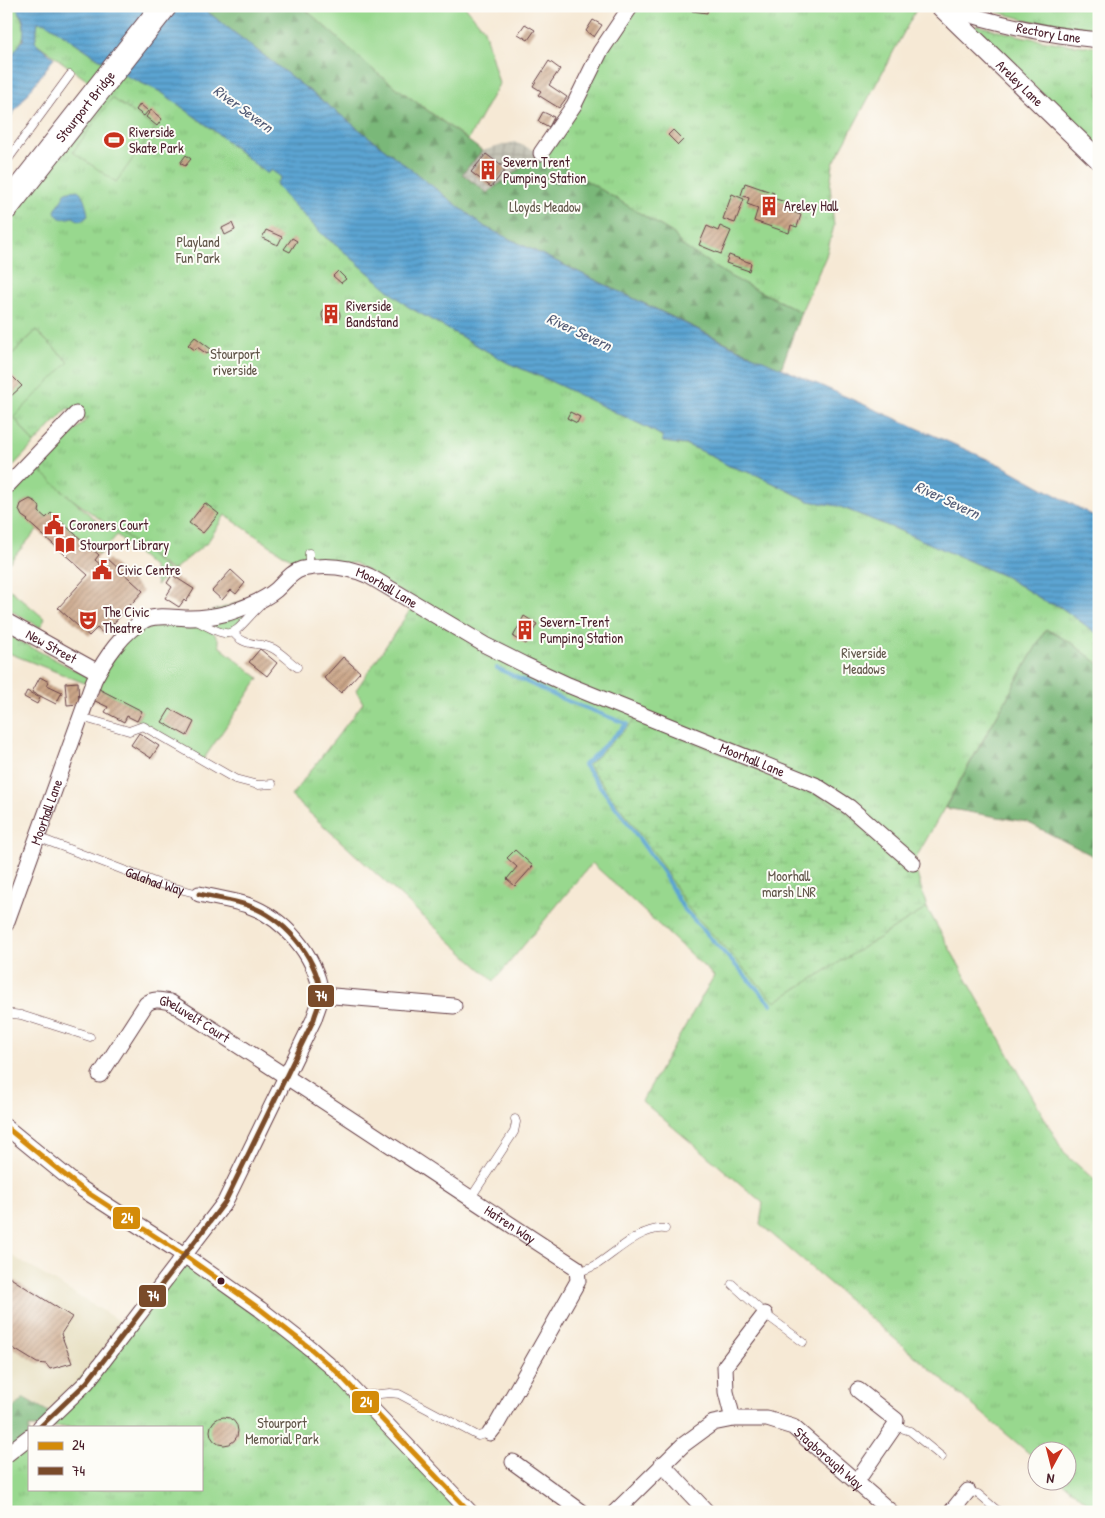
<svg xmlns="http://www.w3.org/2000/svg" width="1105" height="1518" viewBox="0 0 1105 1518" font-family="'Patrick Hand',sans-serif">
<defs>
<pattern id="industrial-grid" width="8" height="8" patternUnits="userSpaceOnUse" patternTransform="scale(1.25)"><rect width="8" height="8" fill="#c6c5b8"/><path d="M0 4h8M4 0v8" fill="none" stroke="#aca99e"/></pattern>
<pattern id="grass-tufts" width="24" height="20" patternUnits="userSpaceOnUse" patternTransform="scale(1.25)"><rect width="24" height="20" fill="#98d88e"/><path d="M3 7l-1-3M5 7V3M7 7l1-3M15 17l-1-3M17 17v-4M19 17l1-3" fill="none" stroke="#84b97b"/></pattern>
<pattern id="forest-firs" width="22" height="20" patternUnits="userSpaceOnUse" patternTransform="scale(1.25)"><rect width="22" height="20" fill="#7ab879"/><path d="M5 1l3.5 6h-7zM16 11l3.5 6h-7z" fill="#669563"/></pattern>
<pattern id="wetland-marsh" width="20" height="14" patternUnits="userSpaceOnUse" patternTransform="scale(1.25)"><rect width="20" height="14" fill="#98d88e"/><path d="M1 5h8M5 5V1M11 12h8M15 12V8" fill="none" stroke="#84b97b"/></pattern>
<pattern id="water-rules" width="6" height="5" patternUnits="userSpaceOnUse" patternTransform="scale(1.25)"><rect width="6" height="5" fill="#5ba4d2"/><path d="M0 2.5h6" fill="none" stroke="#4d85ab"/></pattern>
<pattern id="building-hatch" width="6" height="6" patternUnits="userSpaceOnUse" patternTransform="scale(1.25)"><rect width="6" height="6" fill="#cba688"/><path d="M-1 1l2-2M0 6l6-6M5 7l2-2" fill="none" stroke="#a7876f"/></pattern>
</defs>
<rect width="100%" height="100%" fill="#fdfcf7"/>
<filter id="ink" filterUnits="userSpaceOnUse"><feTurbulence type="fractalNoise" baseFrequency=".02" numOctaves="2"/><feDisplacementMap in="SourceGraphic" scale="10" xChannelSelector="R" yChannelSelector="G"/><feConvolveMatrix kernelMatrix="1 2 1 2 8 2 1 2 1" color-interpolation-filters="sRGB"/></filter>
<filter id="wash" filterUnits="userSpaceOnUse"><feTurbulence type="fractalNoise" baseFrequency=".0096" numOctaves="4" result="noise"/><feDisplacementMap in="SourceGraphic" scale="20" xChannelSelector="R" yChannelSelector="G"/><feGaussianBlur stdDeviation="1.12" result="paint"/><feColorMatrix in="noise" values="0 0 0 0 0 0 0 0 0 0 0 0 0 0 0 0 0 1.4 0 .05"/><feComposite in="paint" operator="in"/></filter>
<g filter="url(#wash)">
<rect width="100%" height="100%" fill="#f6e9d5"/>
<path fill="#e4dbba" d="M6 1252 129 1327 54 1415 24 1398 6 1415Z"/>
<path fill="url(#industrial-grid)" d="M514 142 541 153 529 164 487 193 462 174 482 151Z"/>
<path fill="url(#grass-tufts)" stroke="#717c5c" d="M6 6H16C31 35 24 39 6 63Z
M631 6H918L833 164 830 186 834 226 826 256 801 312 731 277 681 245 674 234 541 153Z
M975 6H1099V18L1095 30 1031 21Z
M38 21 46 23 107 64 92 84 35 42Z
M977 25C1017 36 1057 45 1099 47V150L974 28Z
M122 74 161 92 212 129 267 174 271 169 281 177V189L284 195 324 236 341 249 407 306 508 363 544 378 646 427 662 436 663 442 687 445 704 452 729 466 757 475 809 501 838 506 896 529 1004 576 1048 603 1059 606 1099 635V664L1073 644 1046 629 913 863 775 1001 927 908 1064 1153 1099 1184V1512L1061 1481 1068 1480V1450H1038L1037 1460 760 1224 763 1203 642 1101 714 976 592 863 494 981 291 796 363 703 356 690 415 603 426 608 355 563 316 565 305 569 225 515 207 543 172 571 33 471 89 417 82 420 68 408 34 444 14 417 69 362 36 331 6 360V300L9 297 6 294V224Z
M275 591 228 634 191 618Z
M6 634 94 680 92 686 6 652Z
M184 1255 311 1349 470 1512H6V1455L29 1437V1489H201V1427H40Z"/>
<path fill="url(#forest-firs)" stroke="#626c52" d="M200 6H302L377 73 482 151 462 174 487 193 541 153 674 234 681 245 731 277 801 312 781 369 485 227Z
M1046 629 1073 644 1099 664V859L1027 822 945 808Z
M24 1398 54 1415 40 1427H29V1437L6 1455V1415Z"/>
<path fill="url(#wetland-marsh)" stroke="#717c5c" d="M636 719 804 788 842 810 917 874 927 908 775 1002 688 908 655 854 588 765Z"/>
<path fill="#98d88e" stroke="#717c5c" d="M302 6H465L484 29 499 84 468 140 377 73Z
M112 98 155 128 116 182 73 152Z
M36 331 69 362 14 417 34 444 11 468 6 470V360Z
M37 468 108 531 117 529 169 571 157 585 154 568 117 535 99 555 51 513 46 518 39 512C40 505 37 501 30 499L21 504 20 513 37 530 7 565 6 502Z
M6 586 45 619 40 627 6 608Z
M174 618 211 629 218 639 220 647 259 678 203 760 137 721 142 711 92 686 139 624Z"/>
<path fill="url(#water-rules)" stroke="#52627e" d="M16 6H200L485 227 738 349 1003 466 1099 519V635L1059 606 1048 603 1004 576 896 529 838 506 809 501 757 475 729 466 704 452 687 445 663 442 662 436 646 427 544 378 508 363 407 306 341 249 324 236 284 195 276 184 281 177 271 170 267 174 212 129 161 92 122 74 46 23 38 22 35 42 54 58 6 123V63L23 40 24 30V22Z
M78 190C84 194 87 208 88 216L83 220H78L73 217C65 219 58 221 55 211 58 204 63 200 65 193L69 191Z"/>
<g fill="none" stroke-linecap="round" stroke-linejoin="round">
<path stroke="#5ba4d2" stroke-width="4" d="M497 668 560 698 627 724 584 765 630 826 662 871 683 908 771 1004"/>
</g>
<g id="blocks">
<path fill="url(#building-hatch)" d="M693 6H708L707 13 692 11Z
M593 20 602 25 594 37 586 31Z
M525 24 535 30 528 40 518 34Z
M549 61 560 69 549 85 567 97 559 108 538 95 541 91 533 86Z
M140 104 148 111 144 116 136 110Z
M151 110 162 119 157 126 146 117Z
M543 112 554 117 549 127 538 121Z
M673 130 683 140 678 145 668 135Z
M486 154 506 169 491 187 471 172Z
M186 155 191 159 185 166 180 163Z
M745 183 774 193 772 198 786 202 784 209 801 215 797 227 791 225 789 233 754 221 758 208 747 204 749 198 741 195Z
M732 194 744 199 735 223 723 219Z
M232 223 235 230 225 235 222 228Z
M707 226 718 231 720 226 731 231 721 254 699 245Z
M266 230 282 237 278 245 262 238Z
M292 238 297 241 290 252 284 249Z
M729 255 751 263 749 271 726 263Z
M338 271 346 279 341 283 333 276Z
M322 315a9 9 0 1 1 18 0a9 9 0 1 1-18 0Z
M195 337 211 349 207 354 197 347 195 350 188 345Z
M12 376 22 386 10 397 6 393V381Z
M570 412 580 417 577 423 567 418Z
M30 499 36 502 40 507 39 512 46 518 51 513 99 555 95 560 102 566 108 559 143 591 104 634 97 628 89 636 58 608 88 575 27 521 28 520 22 516 19 510 21 504Z
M205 503 219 514 203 533 189 523Z
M231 570 245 583 236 594 231 590 222 600 212 591Z
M172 575 194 589 186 602 184 600 179 607 165 598 172 587 167 583Z
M524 616 537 624 526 644 513 637Z
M260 649 277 663 267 676 249 662Z
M343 657 360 672 341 693 324 678Z
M40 677 49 682 47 685 62 692 56 704 32 692Z
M78 682 79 704 67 705 65 683Z
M99 689 142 711 137 721 127 716 124 722 105 712 108 707 93 700Z
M27 691 40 698 37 704 24 697Z
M170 709 194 722 187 736 162 722Z
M139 733 159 746 151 758 131 745Z
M515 850 533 866 515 886 507 879 517 867 507 858Z
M6 1275 72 1317 61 1334 72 1363 50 1369 46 1364 37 1363 6 1344Z
M210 1431a14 14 0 1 1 28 0a14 14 0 1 1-28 0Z"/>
</g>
</g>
<g filter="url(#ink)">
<use href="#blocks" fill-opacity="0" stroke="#643d44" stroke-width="1"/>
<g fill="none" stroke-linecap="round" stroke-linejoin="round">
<defs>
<g id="service">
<path d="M6 162 70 75"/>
<path d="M309 553V568"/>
<path d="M195 620C237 643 230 635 261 605"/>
<path d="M233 632C245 648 257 641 272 648 279 651 290 662 297 667"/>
<path d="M81 717 129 731 143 726 235 779 258 785 272 784"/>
<path id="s1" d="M37 837 160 884 199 894"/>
<path d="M6 1013 21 1015 90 1037"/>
<path d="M470 1199 514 1132 516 1122 515 1119"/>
<path d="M577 1273C583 1270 590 1268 596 1265 615 1253 642 1226 665 1229"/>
<path d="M732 1284 765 1314 803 1342"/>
<path d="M360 1396 390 1393 399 1394 478 1436 490 1433"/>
<path d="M895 1426 910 1431 942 1457"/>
<path d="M968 1491 978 1494 999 1512"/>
</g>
<g id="minor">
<path id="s2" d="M942 6C993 23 1045 35 1099 40"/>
<path d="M541 153 574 105 600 52 631 6"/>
<path d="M6 487 76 414"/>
<path id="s3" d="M6 621 98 672"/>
<path id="s4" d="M6 924 94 680C104 660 123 631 145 620 158 614 176 618 190 618 203 618 216 616 228 613 244 608 263 601 276 590 284 583 291 572 302 569 326 564 347 566 369 576L485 645 523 664 568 685 815 785 849 807 913 863"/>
<path d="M321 995 454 1006"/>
<path id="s5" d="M100 1075 146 1004C154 998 160 1000 170 1002 307 1088 441 1180 577 1268L578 1281 497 1424 490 1433"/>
<path d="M6 1127 82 1189 184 1255 260 1309 311 1349 337 1372 470 1512"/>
<path d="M733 1419 726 1392 725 1366 765 1314"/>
<path d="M40 1427 87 1382 225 1202 314 1019C316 1011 322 1000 321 993 315 954 284 918 247 905 232 900 215 898 199 894"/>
<path d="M6 1455 29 1437"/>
<path d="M513 1462 582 1512"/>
<path d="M662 1464 707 1512"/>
<path d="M857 1481 895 1426 896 1420 858 1390"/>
<path id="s6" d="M615 1512 683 1445 713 1423 733 1419H767L793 1427 891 1512"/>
<path d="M951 1512 968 1491"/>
</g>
<g id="tertiary">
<path id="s7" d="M940 6 1099 160"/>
</g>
<g id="primary">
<path id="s8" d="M6 207 164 6"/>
</g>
</defs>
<use href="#service" stroke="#643d44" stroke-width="9"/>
<use href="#minor" stroke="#643d44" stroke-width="17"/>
<use href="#tertiary" stroke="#643d44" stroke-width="21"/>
<use href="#primary" stroke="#643d44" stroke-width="27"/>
<use href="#service" stroke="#fff" stroke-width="8"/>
<use href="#minor" stroke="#fff" stroke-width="15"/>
<use href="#tertiary" stroke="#fff" stroke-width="19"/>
<use href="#primary" stroke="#fff" stroke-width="25"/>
<defs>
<path id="bus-1" d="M6 1127 82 1189 184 1255 260 1309 311 1349 337 1372 470 1512"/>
<path id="bus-2" d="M40 1427 87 1382 225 1202 314 1019C316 1011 322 1000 321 993 315 954 284 918 247 905 232 900 215 898 199 894"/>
</defs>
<use href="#bus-1" stroke="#fdfcf7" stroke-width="9"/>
<use href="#bus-2" stroke="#fdfcf7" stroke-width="9"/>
<use href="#bus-1" stroke="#d48b09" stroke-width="5"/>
<use href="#bus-2" stroke="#7a4b2a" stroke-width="5"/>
</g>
</g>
<defs>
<symbol id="stadium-bare" viewBox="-9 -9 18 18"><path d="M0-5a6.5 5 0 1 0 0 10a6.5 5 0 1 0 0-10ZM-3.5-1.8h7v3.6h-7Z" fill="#c8321e" stroke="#fdfcf7" stroke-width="2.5" paint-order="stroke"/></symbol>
<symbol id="building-bare" viewBox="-9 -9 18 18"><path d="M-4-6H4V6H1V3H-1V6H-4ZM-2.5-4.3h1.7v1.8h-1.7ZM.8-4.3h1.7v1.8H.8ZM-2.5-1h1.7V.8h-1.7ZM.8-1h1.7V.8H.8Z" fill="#c8321e" stroke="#fdfcf7" stroke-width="2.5" paint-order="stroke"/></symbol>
<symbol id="civic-bare" viewBox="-9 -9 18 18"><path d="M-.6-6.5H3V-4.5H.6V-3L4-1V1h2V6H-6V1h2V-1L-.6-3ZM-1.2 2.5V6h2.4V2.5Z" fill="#c8321e" stroke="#fdfcf7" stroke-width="2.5" paint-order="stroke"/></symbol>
<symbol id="library-bare" viewBox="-9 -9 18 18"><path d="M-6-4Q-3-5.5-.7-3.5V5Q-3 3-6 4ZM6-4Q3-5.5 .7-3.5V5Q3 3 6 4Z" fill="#c8321e" stroke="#fdfcf7" stroke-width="2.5" paint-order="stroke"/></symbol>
<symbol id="theatre-bare" viewBox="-9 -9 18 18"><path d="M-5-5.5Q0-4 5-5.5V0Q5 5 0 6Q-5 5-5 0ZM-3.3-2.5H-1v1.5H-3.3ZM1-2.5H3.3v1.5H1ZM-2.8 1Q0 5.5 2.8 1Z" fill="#c8321e" stroke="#fdfcf7" stroke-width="2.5" paint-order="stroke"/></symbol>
</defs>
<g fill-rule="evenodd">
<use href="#stadium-bare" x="100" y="126" width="28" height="28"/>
<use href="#building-bare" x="474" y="156" width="28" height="28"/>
<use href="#building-bare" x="755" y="192" width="28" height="28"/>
<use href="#building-bare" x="317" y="300" width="28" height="28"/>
<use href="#civic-bare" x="40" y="511" width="28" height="28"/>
<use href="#library-bare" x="51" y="531" width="28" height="28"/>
<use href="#civic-bare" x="88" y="556" width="28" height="28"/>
<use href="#theatre-bare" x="74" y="606" width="28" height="28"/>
<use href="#building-bare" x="511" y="616" width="28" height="28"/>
</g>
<circle fill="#4a1f2b" stroke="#fdfcf7" stroke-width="2" cx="221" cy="1281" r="4.5"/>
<g text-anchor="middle" stroke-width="4" stroke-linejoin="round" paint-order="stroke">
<g font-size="14" fill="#4a1f2b" stroke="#fdfcf7">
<text dy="5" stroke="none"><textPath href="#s2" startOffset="110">Rectory Lane</textPath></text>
<text dy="5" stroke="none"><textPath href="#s7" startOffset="111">Areley Lane</textPath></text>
<text dy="5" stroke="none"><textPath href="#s8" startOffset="128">Stourport Bridge</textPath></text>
<text dy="5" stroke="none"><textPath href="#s4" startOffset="600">Moorhall Lane</textPath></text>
<text dy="5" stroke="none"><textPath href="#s3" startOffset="52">New Street</textPath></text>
<text dy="5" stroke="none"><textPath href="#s4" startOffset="1005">Moorhall Lane</textPath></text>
<text dy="5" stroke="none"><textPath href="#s4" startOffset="119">Moorhall Lane</textPath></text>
<text dy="5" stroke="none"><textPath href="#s1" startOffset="126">Galahad Way</textPath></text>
<text dy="5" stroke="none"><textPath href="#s5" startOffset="139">Gheluvelt Court</textPath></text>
<text dy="5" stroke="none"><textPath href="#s5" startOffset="516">Hafren Way</textPath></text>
<text dy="5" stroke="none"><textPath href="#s6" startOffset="262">Stagborough Way</textPath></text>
</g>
<g font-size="14" fill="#4a1f2b" stroke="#fdfcf7" text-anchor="start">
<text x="129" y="137">Riverside<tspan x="129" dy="16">Skate Park</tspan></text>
<text x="503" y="167">Severn Trent<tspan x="503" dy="16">Pumping Station</tspan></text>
<text x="784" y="211">Areley Hall</text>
<text x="346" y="311">Riverside<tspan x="346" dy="16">Bandstand</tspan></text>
<text x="69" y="530">Coroners Court</text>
<text x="80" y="550">Stourport Library</text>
<text x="117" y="575">Civic Centre</text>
<text x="103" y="617">The Civic<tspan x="103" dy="16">Theatre</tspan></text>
<text x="540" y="627">Severn-Trent<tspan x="540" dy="16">Pumping Station</tspan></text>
</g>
<g font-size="14" fill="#615649" stroke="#fdfcf7">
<text x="545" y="212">Lloyds Meadow</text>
<text x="198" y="247">Playland<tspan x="198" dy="16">Fun Park</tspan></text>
<text x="235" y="359">Stourport<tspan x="235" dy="16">riverside</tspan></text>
<text x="864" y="658">Riverside<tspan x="864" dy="16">Meadows</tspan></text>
<text x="789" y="881">Moorhall<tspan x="789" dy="16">marsh LNR</tspan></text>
<text x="282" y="1428">Stourport<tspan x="282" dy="16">Memorial Park</tspan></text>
</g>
<g font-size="15" font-style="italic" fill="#525b76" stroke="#fdfcf7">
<text transform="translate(243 109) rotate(36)" y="5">River Severn</text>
<text transform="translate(579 332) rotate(25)" y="5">River Severn</text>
<text transform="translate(947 500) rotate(25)" y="5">River Severn</text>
</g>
</g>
<g stroke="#fdfcf7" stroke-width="2">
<rect x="307" y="984" width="28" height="24" rx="5" fill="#7a4b2a"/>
<rect x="112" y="1206" width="29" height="24" rx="5" fill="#d48b09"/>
<rect x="138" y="1284" width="29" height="24" rx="5" fill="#7a4b2a"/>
<rect x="351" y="1390" width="29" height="24" rx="5" fill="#d48b09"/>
</g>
<g font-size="14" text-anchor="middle" font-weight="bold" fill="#fff">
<text x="321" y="1001">74</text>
<text x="127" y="1223">24</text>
<text x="153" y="1301">74</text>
<text x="366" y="1407">24</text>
</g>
<rect width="1105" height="1518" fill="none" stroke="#fdfcf7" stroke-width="25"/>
<rect x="28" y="1426" width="175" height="65" fill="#fdfcf7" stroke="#b5a4a5"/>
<rect x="38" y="1442" width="25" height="8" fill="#d48b09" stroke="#b5a4a5"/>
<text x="72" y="1450" font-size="15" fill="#4a1f2b">24</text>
<rect x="38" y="1467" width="25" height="8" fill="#7a4b2a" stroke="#b5a4a5"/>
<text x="72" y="1476" font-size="15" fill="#4a1f2b">74</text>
<g transform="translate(1052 1466) rotate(187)"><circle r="24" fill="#fdfcf7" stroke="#b5a4a5"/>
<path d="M0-4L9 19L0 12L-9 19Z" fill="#c8321e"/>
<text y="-8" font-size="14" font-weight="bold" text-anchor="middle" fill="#4a1f2b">N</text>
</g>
</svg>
